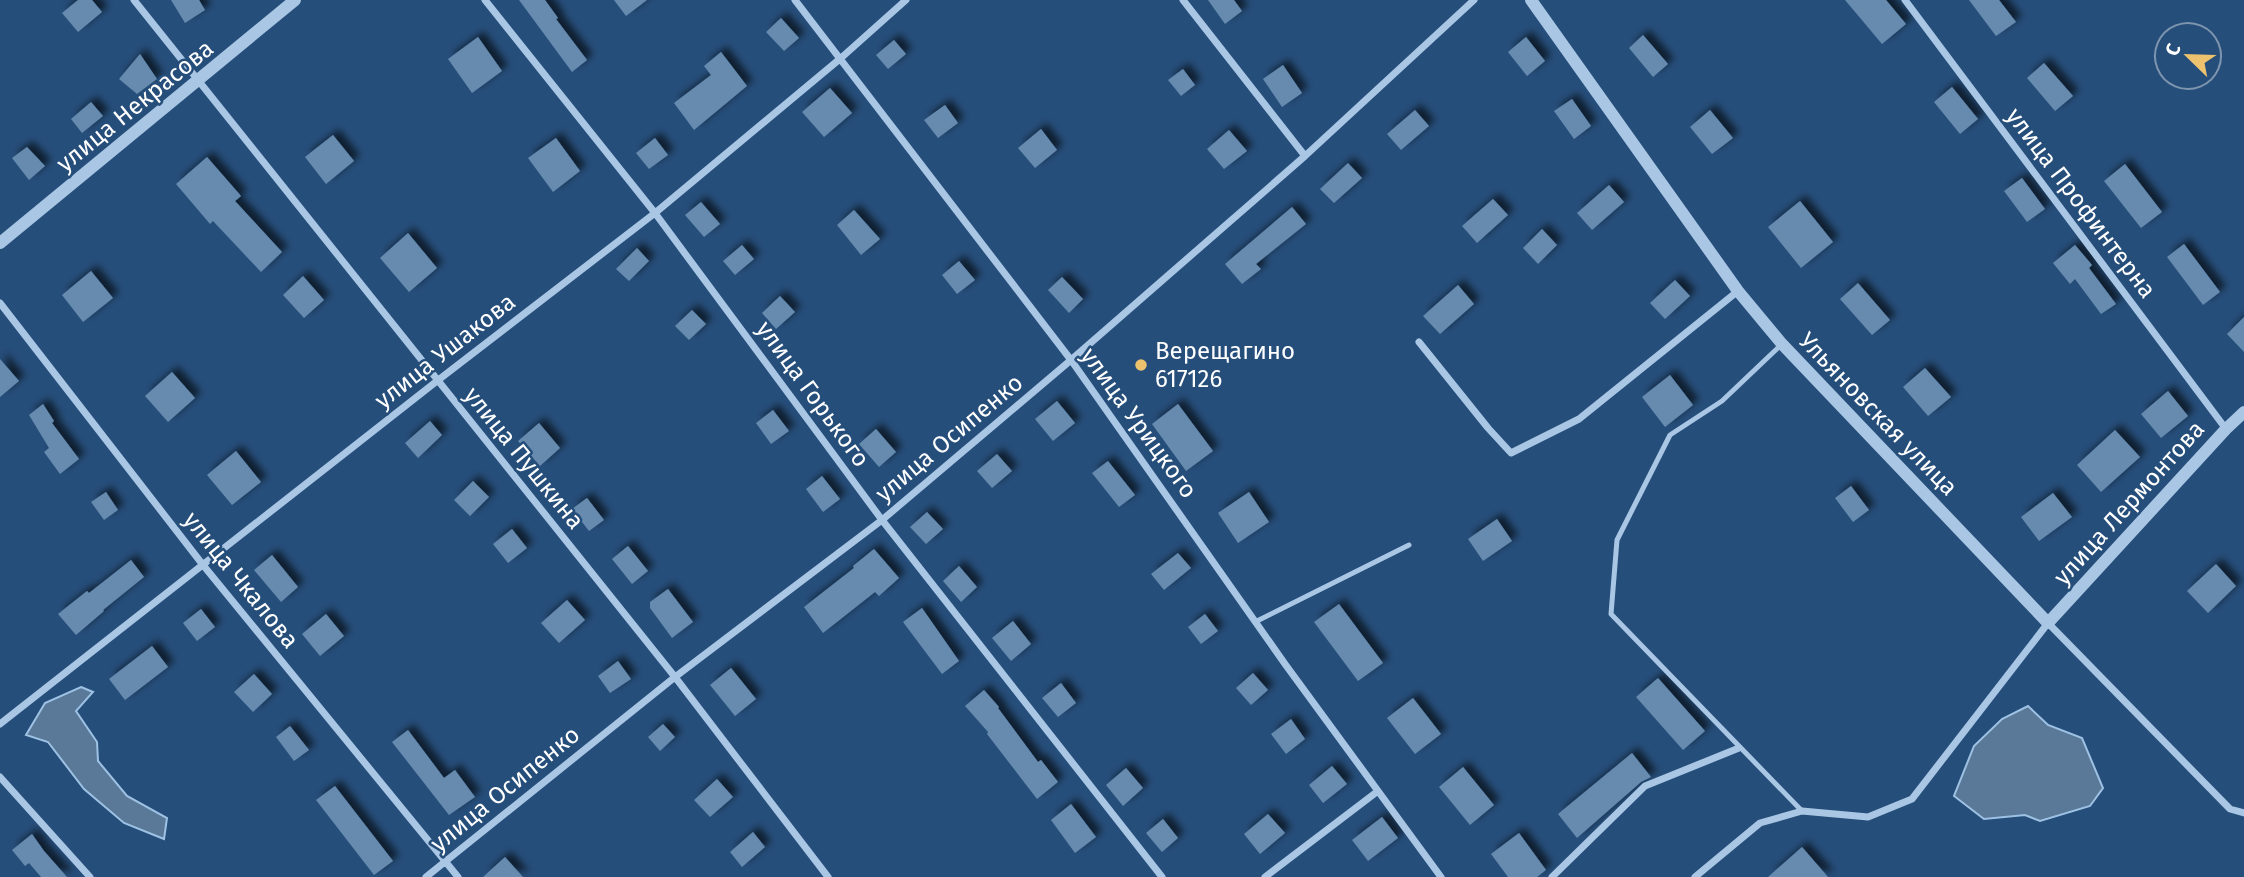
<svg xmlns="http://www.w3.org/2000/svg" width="2244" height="877" viewBox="0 0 2244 877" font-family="'Fira Sans',sans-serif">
<defs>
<filter id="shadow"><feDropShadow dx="6" dy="-6" stdDeviation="3.5" flood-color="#0009"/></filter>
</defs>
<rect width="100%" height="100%" fill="#264e7a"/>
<path fill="#5a7898" stroke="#9dc2e4" stroke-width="2" d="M81 687 93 692 76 711 97 742 98 761 127 796 167 818 164 839 124 823 84 789 48 742 26 735 45 703Z
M2028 706 2048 725 2082 738 2103 788 2090 806 2040 821 2025 815 1984 819 1954 796 1974 746 2002 719Z"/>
<path fill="#668baf" filter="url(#shadow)" d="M78 0H92L102 12 78 32 62 13Z
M171 0H199L205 10 185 23Z
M519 0H545L558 18 556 19 587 60 572 72Z
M614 0H647L626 16Z
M1208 0H1234L1242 11 1225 24Z
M1845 0H1886L1906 24 1882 44Z
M1969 0H1999L2016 22 1996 36Z
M781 18 799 38 784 51 766 32Z
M1643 35 1668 64 1653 77 1629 48Z
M478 37 502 71 472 93 448 59Z
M1526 37 1545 61 1527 76 1508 52Z
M894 40 906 54 888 69 876 55Z
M721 52 747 86 694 130 674 103 711 75 704 66Z
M140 54 157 79 137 94 119 79Z
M2044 63 2073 96 2055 111 2027 78Z
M1283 65 1302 93 1282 107 1263 79Z
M1183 69 1195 85 1181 96 1168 80Z
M1952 87 1978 119 1960 134 1934 102Z
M830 88 852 113 824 137 802 112Z
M1572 99 1591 126 1574 139 1554 111Z
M91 102 103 116 82 133 71 119Z
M945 105 958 123 938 138 924 120Z
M1415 110 1429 126 1401 150 1387 134Z
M1710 110 1733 138 1712 154 1690 127Z
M1041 129 1057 150 1035 168 1018 148Z
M1229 130 1247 151 1224 169 1207 149Z
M333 135 354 161 326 184 305 157Z
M556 138 580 171 553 192 528 158Z
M655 138 668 155 649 169 636 153Z
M27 147 45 166 29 180 12 158Z
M207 157 241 196 235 201 282 252 261 272 213 221 210 224 176 184Z
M1348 163 1362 178 1334 203 1320 189Z
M2125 164 2162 212 2141 228 2104 181Z
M2022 178 2045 209 2027 222 2004 191Z
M1609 185 1624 202 1592 230 1577 213Z
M1493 199 1508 215 1477 243 1462 226Z
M1800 201 1833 242 1801 268 1768 227Z
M701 202 720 224 704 237 685 215Z
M1292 207 1306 224 1256 264 1261 269 1242 284 1225 264Z
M854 210 880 239 861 255 837 225Z
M1542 229 1557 245 1538 264 1523 248Z
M408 233 437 268 409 292 380 258Z
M2184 244 2220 292 2203 305 2167 257Z
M742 245 754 259 735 275 723 261Z
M2075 245 2092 265 2089 268 2116 304 2101 314 2075 279 2070 284 2053 263Z
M637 248 649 261 629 281 616 269Z
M959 261 975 280 957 294 942 275Z
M91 271 113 298 83 322 62 295Z
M303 276 324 300 304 318 283 295Z
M1062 277 1083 299 1069 313 1048 290Z
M1675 280 1690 296 1665 319 1650 303Z
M1858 283 1890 320 1872 335 1840 299Z
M1458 285 1474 304 1440 334 1423 316Z
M780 296 795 312 776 329 762 313Z
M692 310 706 324 689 340 675 326Z
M2244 317V352L2227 334Z
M0 359 19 381 0 397Z
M1925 368 1951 397 1928 416 1903 387Z
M172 372 195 398 168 422 145 396Z
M1670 375 1693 405 1665 427 1642 397Z
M2168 391 2188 416 2161 438 2141 414Z
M1057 401 1075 423 1053 441 1035 419Z
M43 404 54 421 52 423 79 459 60 474 44 452 49 448 29 415Z
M1178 404 1213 451 1186 471 1152 424Z
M773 410 789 431 771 444 756 423Z
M430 421 442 435 418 458 405 443Z
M539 423 560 448 540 466 518 441Z
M876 429 896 452 879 467 859 444Z
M2115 430 2140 457 2101 492 2077 465Z
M236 451 261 482 232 505 207 475Z
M997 454 1012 471 992 488 977 471Z
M1108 461 1135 495 1119 507 1092 473Z
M822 476 840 499 823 512 806 489Z
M473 481 489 497 470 516 454 500Z
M1851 486 1869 510 1853 522 1835 498Z
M106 492 118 510 104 520 91 502Z
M1249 492 1269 522 1238 543 1218 513Z
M2053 493 2072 517 2039 541 2021 517Z
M587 498 604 520 589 531 572 509Z
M927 512 943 529 926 544 910 527Z
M1497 519 1512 541 1483 561 1468 539Z
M512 529 527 548 508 563 493 544Z
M628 546 648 571 632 584 612 559Z
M874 549 899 578 879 596 875 592 823 633 804 607 854 568 853 566Z
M1178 553 1191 568 1164 590 1151 574Z
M272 555 298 587 281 602 254 570Z
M131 560 144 577 103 610 104 611 76 635 58 614 87 591 89 593Z
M2216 564 2236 586 2208 613 2187 591Z
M959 566 977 587 961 602 943 581Z
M668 589 693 622 672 638 650 608V602Z
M567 600 585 620 559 643 541 623Z
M1339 604 1383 663 1358 681 1314 622Z
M922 608 959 661 942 674 903 622Z
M201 609 215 627 197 641 183 623Z
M326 614 344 636 320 656 302 634Z
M1205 614 1218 631 1201 644 1188 627Z
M1013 621 1031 644 1011 661 992 638Z
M152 646 168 667 125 700 109 679Z
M618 661 631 679 610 693 598 676Z
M731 668 756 699 735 716 710 685Z
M1253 673 1268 690 1251 705 1236 688Z
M254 674 272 694 253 712 234 692Z
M1658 678 1705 731 1683 750 1636 697Z
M1061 683 1076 703 1058 717 1042 698Z
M984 690 999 707 998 708 1038 762 1041 760 1058 782 1037 799 987 734 988 732 965 706Z
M1413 698 1441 734 1415 754 1387 718Z
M1291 719 1305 739 1286 754 1271 734Z
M663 724 675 737 660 751 648 737Z
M290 726 309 750 294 761 276 737Z
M408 730 444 778 455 770 475 797 449 815 392 742Z
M1632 753 1651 777 1641 782 1577 838 1558 814Z
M1332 766 1347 784 1323 803 1309 785Z
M1463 767 1494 805 1470 825 1439 787Z
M1126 768 1143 788 1123 806 1106 785Z
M717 779 733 797 710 817 694 800Z
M335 786 393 861 374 875 316 800Z
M1071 804 1096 837 1075 853 1051 820Z
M1268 814 1285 833 1260 854 1244 834Z
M1382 817 1398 838 1368 861 1352 840Z
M1163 819 1178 838 1162 852 1146 833Z
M753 832 765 847 742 867 730 852Z
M1519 833 1546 870 1537 877H1508L1491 854Z
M32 834 44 851 67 877H41L29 863 25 866 12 850Z
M1802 847 1828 877H1768Z
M505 857 523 877H483Z"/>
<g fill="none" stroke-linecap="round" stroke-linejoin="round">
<path stroke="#a9c6e4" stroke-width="5" d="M1782 344 1722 401 1670 435 1617 540 1611 614 1802 811
M1257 621 1409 545"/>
<path stroke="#a9c6e4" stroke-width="7" d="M134 0 675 677 828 877
M485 0 655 213 882 520 1162 877
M795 0 1071 360 1285 664 1441 877
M1183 0 1305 156
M1905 0 2226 429
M0 303 203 565 458 877
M1419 342 1488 428 1511 453 1579 419 1738 291
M0 724 437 381 655 213 841 58 906 0
M0 777 90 877
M426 877 675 677 882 520 1071 360 1305 156 1474 0
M1265 877 1378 791
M1552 877 1645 786 1739 748
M1695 877 1760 823 1802 811 1868 817 1912 799 2048 623 2230 809 2244 813"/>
<path stroke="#a9c6e4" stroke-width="12" d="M1531 0 1738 291 1782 344 2048 623 2226 429 2244 412
M0 243 295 0"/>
</g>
<circle fill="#edc26e" stroke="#264e7a" stroke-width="2.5" cx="1141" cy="365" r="7"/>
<g text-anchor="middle" stroke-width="5" stroke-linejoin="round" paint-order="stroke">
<g font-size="24" fill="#fff" stroke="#264e7a">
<text transform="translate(135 106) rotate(-39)" y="8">улица Некрасова</text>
<text transform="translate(2081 203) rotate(53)" y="8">улица Профинтерна</text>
<text transform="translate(445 351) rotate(-38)" y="8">улица Ушакова</text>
<text transform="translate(813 394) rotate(54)" y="8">улица Горького</text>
<text transform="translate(1878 414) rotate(46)" y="8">Ульяновская улица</text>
<text transform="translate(1139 423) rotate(54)" y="8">улица Урицкого</text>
<text transform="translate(949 438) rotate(-40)" y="8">улица Осипенко</text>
<text transform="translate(524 458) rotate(51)" y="8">улица Пушкина</text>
<text transform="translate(2129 503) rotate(-48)" y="8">улица Лермонтова</text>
<text transform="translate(241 580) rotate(51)" y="8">улица Чкалова</text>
<text transform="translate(505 789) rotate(-39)" y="8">улица Осипенко</text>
</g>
<g font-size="24" fill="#fff" stroke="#264e7a" text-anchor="start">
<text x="1155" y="359">Верещагино<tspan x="1155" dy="28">617126</tspan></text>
</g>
</g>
<g transform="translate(2188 56) rotate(293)"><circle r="33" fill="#264e7a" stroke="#7d95af" stroke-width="2"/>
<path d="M0-5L12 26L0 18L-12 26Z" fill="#edc26e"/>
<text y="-10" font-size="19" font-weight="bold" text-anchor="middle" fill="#ffffff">С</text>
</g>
</svg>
